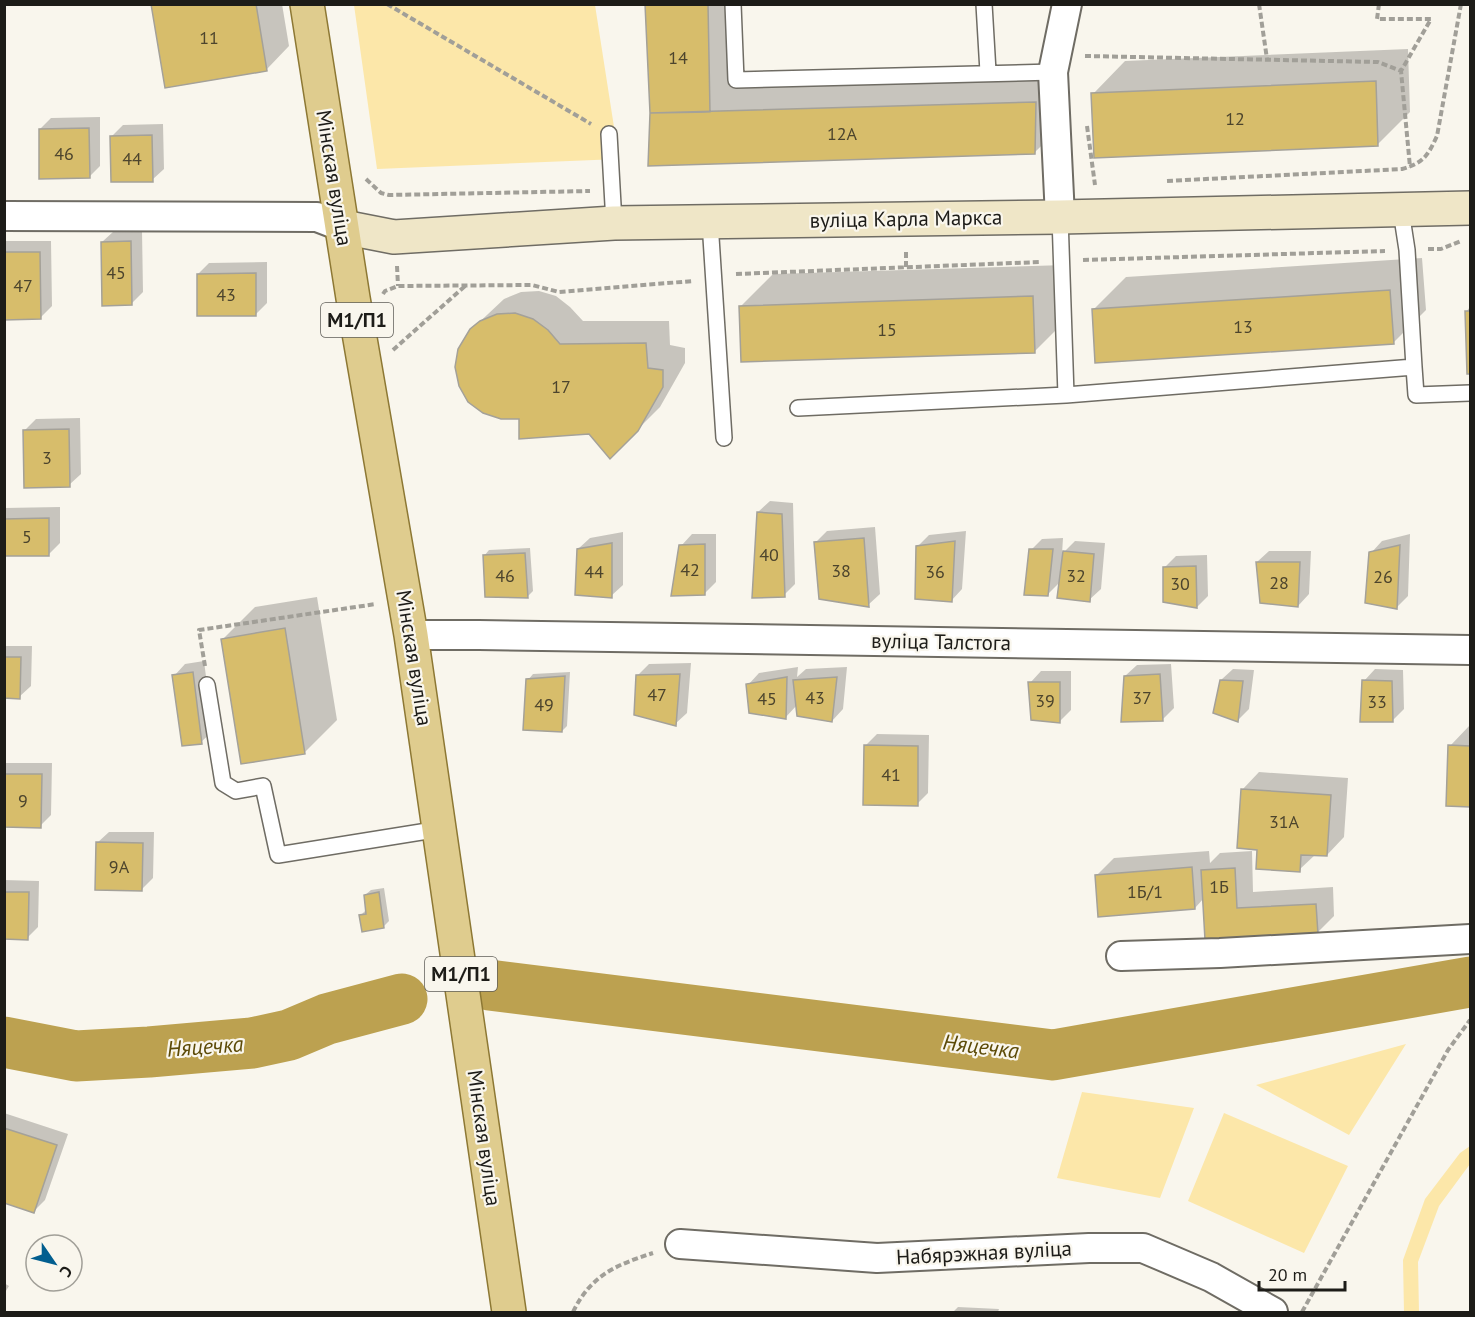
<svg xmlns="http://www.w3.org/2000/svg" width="1475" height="1317" viewBox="0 0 1475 1317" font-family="'PT Sans',sans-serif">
<rect width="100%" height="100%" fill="#f9f6ed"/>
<path fill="#fce7a9" d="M354 5H595L619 159 377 169Z
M1406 1044 1349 1135 1256 1085Z
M1082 1092 1194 1108 1160 1198 1057 1178Z
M1224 1113 1348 1166 1304 1253 1188 1201Z
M1470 1146V1164L1439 1206 1418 1262 1419 1312H1404L1403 1260 1425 1199 1460 1153Z"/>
<path fill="#0003" d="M152 4H282L289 46 267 69Z
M646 4H741L742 80 1067 70V121L1034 153 651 113Z
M1408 49 1410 112 1378 144 1093 94 1125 61Z
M100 117V166L89 177 40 129 51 118Z
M163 124 164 169 152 180 112 136 123 125Z
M142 230 143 292 131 304 102 242 114 231Z
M6 241H51L52 306 40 318H4Z
M1422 258 1426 310 1393 343 1093 310 1126 277Z
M267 262V303L256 314 198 274 209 263Z
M1065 265 1067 319 1034 352 740 307 773 274Z
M539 291 556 296 570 307 583 321H669L670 345 685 348V363L660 407 610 457 589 433 521 417 471 330 504 299 521 292Z
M1470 307V372H1468L1466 312Z
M80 418 81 474 69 485 25 430 36 419Z
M770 501 793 503 795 584 784 595 758 512Z
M60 507V543L49 554 4 555V508Z
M875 527 880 594 868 605 815 543 827 531Z
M966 531 962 589 951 601 918 546 929 535Z
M623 532V585L611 596 578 549 590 538Z
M692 534H716V582L704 594 681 546Z
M1410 534 1408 596 1396 608 1371 553 1382 541Z
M1063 538 1062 554 1075 541 1105 543 1101 589 1089 600 1061 581 1047 595 1031 550 1042 539Z
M530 548 533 591 528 596 484 556 489 550Z
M1269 551H1311L1309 594 1298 606 1257 562Z
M1207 555 1208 596 1197 607 1165 567 1176 556Z
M317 597 337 720 305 752 242 762 222 640 255 607Z
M4 646H32L31 686 19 697H4Z
M204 661 213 731 201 742 174 676 185 664Z
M691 663 687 713 675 724 638 675 649 664Z
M1171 664 1174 708 1163 719 1125 676 1137 665Z
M798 667 797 677 806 669 847 667 843 709 832 721 797 705 785 718 748 685 759 673Z
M1233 669 1254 670 1249 709 1238 720 1221 680Z
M1375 669 1403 670 1404 709 1392 721 1364 681Z
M1041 671H1071V710L1060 721 1030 683Z
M570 672 567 726 562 731 528 680 533 674Z
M1470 725V805H1447L1450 746Z
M877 734 929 735 928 793 917 804 866 745Z
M4 763H52L51 815 40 826 4 825Z
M1259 772 1348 778 1344 837 1327 855 1316 854 1299 870 1259 848 1242 790Z
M109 832H154L153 878 142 889 97 843Z
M1209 851 1210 863 1220 853 1252 851 1253 892 1333 887 1334 916 1317 933 1204 898 1195 908 1097 875 1114 858Z
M4 880 39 881 38 927 27 938H4Z
M384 888 389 921 383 927 361 915 366 910 365 895 371 890Z
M4 1113 68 1134 45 1200 34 1211 4 1201Z
M4 1283 9 1286 4 1294Z
M958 1307 999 1309 998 1312H953Z"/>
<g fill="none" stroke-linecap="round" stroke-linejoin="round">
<path stroke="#bca150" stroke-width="51" d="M489 985 1053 1055 1470 982
M4 1042 76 1056 149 1052 252 1043 289 1035 327 1019 402 999"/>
</g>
<path fill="#d7bd6b" stroke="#a4a199" stroke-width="1.5" d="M151 4H256L267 71 165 88Z
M645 4H708L710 112 650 113Z
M1376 81 1378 146 1094 158 1091 93Z
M1036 102 1035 154 648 166 650 113Z
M89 128 90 178 39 179V129Z
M152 135 153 182H111L110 136Z
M131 241 132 305 102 306 101 242Z
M4 252H40L41 319 4 320Z
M256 273V316H197V274Z
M1390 290 1394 344 1095 363 1092 309Z
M1033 296 1035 353 741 362 739 306Z
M1465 311H1470V374H1467Z
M515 313 533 319 548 330 560 344 646 343 648 368 663 370V387L638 431 610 459 589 434 519 439V419H501L483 413 468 402 459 386 455 367 458 349 470 329 480 321 497 314Z
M69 429 70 487 24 488 23 430Z
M757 512 782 514 785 597 752 598Z
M49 518V556H4V519Z
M864 538 869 607 819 599 814 542Z
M955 541 952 602 915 599 916 546Z
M612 543V598L575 595 577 549Z
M705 544V595L671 596 679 545Z
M1400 545 1397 609 1365 603 1369 552Z
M1029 549H1053L1048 596 1024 595Z
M1063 551 1094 554 1090 602 1057 598Z
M525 553 528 598 485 597 483 555Z
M1256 562H1300L1298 607 1260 603Z
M1196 566 1197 608 1163 602V567Z
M285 628 305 754 241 764 221 639Z
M4 657H21L20 699 4 698Z
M193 672 202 744 182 746 172 675Z
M680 674 676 726 634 715 636 675Z
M1160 674 1163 721 1121 722 1124 676Z
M565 676 562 732 523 730 526 679Z
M787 677 786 719 749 713 746 684Z
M837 677 832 722 797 716 793 680Z
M1220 680 1243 681 1238 722 1213 713Z
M1362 680 1392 681 1393 722H1360Z
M1028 682H1060V723L1031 720Z
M864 745 918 746V806L863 805Z
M1448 745 1470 746V807L1446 806Z
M4 774H42L41 828 4 827Z
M1241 789 1331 795 1327 856 1301 855 1300 872 1256 869 1257 850 1237 848Z
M96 842 143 843 142 891 95 890Z
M1192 867 1195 909 1098 917 1095 875Z
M1235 868 1237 908 1316 904 1318 934 1205 940 1201 870Z
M4 892H29L28 940 4 939Z
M379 892 384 928 362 932 359 915 366 914 364 895Z
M4 1128 57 1145 34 1213 4 1203Z"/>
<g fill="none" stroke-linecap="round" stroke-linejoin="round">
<defs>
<path id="lane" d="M733 4 736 80 1053 72
M984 4 988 72
M609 134 614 223
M1060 217 1066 395 1414 367 1407 250 1401 211
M710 222 724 438
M1414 367 1416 395 1470 393
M798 408 1066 395
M207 685 223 783 236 791 263 786 278 855 440 829"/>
<path id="street" d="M4 216 317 217 343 227
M1060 217 1053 72 1067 4
M411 635H479L1470 650
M1121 956 1220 953 1470 939
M680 1244 877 1258 1089 1248H1143L1211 1277 1273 1312"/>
<path id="secondary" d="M343 227 394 237 614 223 1060 217 1470 208"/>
<path id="primary" d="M307 4 353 298 411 635 509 1312"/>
</defs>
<use href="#lane" stroke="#6f6c64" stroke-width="18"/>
<use href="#street" stroke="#6f6c64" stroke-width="32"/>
<use href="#secondary" stroke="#6f6c64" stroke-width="36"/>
<use href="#primary" stroke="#8d7834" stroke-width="36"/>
<path stroke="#a19f98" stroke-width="4" stroke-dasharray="6 3" stroke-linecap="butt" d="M387 4 591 124
M1259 4 1267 59
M1379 4 1377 19H1431L1401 71
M1085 56 1378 62 1401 71 1410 167
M1087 126 1095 185
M366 179 381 193 389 195 590 191
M1167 181 1402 169C1424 163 1428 155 1437 136L1461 4
M1428 249H1441L1461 241
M1083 260 1385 251
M397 266 398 286
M906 267V249
M736 274 1040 262
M383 294 385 291 398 286 532 285 559 292 693 281
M393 350 465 286
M205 666 199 630 376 604
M573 1312C591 1275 616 1265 653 1253
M1302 1312 1448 1050 1470 1020"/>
<use href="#lane" stroke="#fff" stroke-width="15"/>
<use href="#street" stroke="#fff" stroke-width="28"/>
<use href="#secondary" stroke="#efe6c7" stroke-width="33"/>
<use href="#primary" stroke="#dfcc8e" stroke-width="33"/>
</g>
<g text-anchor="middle" stroke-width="4.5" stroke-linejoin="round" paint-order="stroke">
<g font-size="18" fill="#4c442d">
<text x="209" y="44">11</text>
<text x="678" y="64">14</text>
<text x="1235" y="125">12</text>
<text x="842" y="140">12А</text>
<text x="64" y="160">46</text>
<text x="132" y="165">44</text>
<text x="116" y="279">45</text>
<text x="23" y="292">47</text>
<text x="226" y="301">43</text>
<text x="1243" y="333">13</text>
<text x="887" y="336">15</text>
<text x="561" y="393">17</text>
<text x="47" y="464">3</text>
<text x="27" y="543">5</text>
<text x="769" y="561">40</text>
<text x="690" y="576">42</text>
<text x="841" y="577">38</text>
<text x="594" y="578">44</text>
<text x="935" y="578">36</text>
<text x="505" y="582">46</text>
<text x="1076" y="582">32</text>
<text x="1383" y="583">26</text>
<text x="1279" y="589">28</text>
<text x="1180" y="590">30</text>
<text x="657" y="701">47</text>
<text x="815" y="704">43</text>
<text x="1142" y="704">37</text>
<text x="767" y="705">45</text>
<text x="1045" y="707">39</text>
<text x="1377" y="708">33</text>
<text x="544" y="711">49</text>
<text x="891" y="781">41</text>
<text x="23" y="807">9</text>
<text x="1284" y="828">31А</text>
<text x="119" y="873">9А</text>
<text x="1219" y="893">1Б</text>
<text x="1145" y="898">1Б/1</text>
</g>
<g fill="#f9f6ed" stroke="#5f5d58" stroke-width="1.5">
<rect x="321" y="303" width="72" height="34" rx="4.5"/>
<rect x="425" y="957" width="72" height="34" rx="4.5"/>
</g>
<g font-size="20" font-weight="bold" fill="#1d1c18">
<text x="357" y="327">М1/П1</text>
<text x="461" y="981">М1/П1</text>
</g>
<g font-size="21" fill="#1d1c18" stroke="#f9f6ed">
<text transform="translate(334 178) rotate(81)" y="7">Мінская вуліца</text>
<text transform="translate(906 219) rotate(-1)" y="7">вуліца Карла Маркса</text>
<text transform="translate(941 642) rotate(1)" y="7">вуліца Талстога</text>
<text transform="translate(414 658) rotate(81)" y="7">Мінская вуліца</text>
<text transform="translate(484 1138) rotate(82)" y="7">Мінская вуліца</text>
<text transform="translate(984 1253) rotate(-3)" y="7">Набярэжная вуліца</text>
</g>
<g font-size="22" font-style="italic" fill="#5c4a07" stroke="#f9f6ed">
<text transform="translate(205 1046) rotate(-4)" y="8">Няцечка</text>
<text transform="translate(981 1046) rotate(7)" y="8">Няцечка</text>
</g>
</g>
<rect width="1475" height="1317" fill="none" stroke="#1d1c18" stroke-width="12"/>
<g transform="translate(54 1263) rotate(125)"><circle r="28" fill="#f9f6ed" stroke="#a19f98" stroke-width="1.5"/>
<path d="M0-4.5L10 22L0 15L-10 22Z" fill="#025e8f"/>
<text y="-9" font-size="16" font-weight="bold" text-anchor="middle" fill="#1d1c18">С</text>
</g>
<path d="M1259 1281v9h86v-9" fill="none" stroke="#1d1c18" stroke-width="3"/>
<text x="1268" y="1281" font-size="18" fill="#1d1c18" stroke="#f9f6ed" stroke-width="4.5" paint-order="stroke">20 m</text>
</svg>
